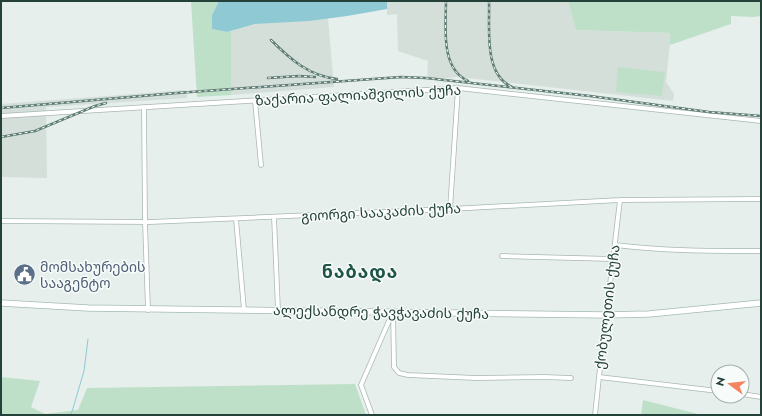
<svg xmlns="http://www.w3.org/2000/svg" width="762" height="416" viewBox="0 0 762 416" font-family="Jost,'Noto Sans Georgian',sans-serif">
<rect width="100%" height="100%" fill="#e6efeb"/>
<path fill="#d4dfda" d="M387 1H568L576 30 671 33 666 82 674 94 673 101 458 77 427 80 428 61 398 51 397 14 387 15Z
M328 18 334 87 231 95V31L255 24Z
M186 90 187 98 46 107 47 178 1 177V104Z"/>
<path fill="#bfe0c8" d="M191 1H219L212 15V29L227 32 231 31V95L197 97Z
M568 1H761V16L753 17 731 16V24L670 45V33L576 30Z
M618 67 665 72 662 96 616 92Z
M1 377 40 381 31 407 45 414 78 410 87 388 355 384 366 415H1Z
M643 400 702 415H641Z"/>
<path fill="#8ec9d4" d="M219 1H387V9L347 16 309 21 255 24 227 32 212 29V15Z"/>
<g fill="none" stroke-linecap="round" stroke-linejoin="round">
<path stroke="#8ec9d4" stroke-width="1" d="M71 415 84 371 88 339"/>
<defs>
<path id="street" d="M255 101 261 165
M144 107 145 222 148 310
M1 116 458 88 761 121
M450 209 458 88
M274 217 278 310
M236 219 244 310
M1 221 150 222 450 209 620 200 761 199
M615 245C663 251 712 251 761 251
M502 256 612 259
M393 311 394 367 399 373 408 375 476 378 544 377 571 378
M599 377 718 391
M742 394 761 397
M372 415 361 385 392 314
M595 415 599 377 620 200"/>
<path id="secondary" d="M1 303 88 308 606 315 649 314 761 303"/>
</defs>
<use href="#street" stroke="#a8b8b2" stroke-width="5.5"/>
<use href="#secondary" stroke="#a4bbb3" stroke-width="7"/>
<use href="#street" stroke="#fff" stroke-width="4"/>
<use href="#secondary" stroke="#fff" stroke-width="5.5"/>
<defs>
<path id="rail" d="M446 1C446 27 440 68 468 81
M489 1C490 28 483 74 512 87
M271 40C290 59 309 76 337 79
M268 78 299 76 315 77
M1 108 177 93 401 77 426 78 590 96 709 112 761 116
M1 137 35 131 95 106 106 103"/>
</defs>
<use href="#rail" stroke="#5f7d75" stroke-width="2.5"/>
<use href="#rail" stroke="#f7fbf9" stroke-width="1" stroke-dasharray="3" stroke-linecap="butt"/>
</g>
<defs>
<symbol id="civic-disc" viewBox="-11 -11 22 22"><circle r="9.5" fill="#5c6f8a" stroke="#f7fbf9"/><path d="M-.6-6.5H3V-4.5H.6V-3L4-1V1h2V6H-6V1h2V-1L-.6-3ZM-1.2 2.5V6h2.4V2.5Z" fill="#fff"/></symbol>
</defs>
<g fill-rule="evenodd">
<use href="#civic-disc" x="12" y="262" width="25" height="25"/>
</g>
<g text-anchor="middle" stroke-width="3" stroke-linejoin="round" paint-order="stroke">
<g font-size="14" fill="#24423a" stroke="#f7fbf9">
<text transform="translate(358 95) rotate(-3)" y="5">ზაქარია ფალიაშვილის ქუჩა</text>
<text transform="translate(381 212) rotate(-3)" y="5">გიორგი სააკაძის ქუჩა</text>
<text transform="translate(607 307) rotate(-83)" y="5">ქობულეთის ქუჩა</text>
<text transform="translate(381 312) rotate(1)" y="5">ალექსანდრე ჭავჭავაძის ქუჩა</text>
</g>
<g font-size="14" fill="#4e5e75" stroke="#f7fbf9" text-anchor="start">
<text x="40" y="272">მომსახურების<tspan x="40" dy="16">სააგენტო</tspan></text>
</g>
<g font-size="18" font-weight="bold" letter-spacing="1" fill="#1f5548" stroke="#f7fbf9">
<text x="360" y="278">ნაბადა</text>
</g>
</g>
<rect width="762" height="416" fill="none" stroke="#24423a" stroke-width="4"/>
<g transform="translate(730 384) rotate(285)"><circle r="19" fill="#f7fbf9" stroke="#a3b1ad"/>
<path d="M0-3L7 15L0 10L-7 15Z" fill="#f4845f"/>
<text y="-6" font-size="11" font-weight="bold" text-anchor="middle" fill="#24423a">N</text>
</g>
</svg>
